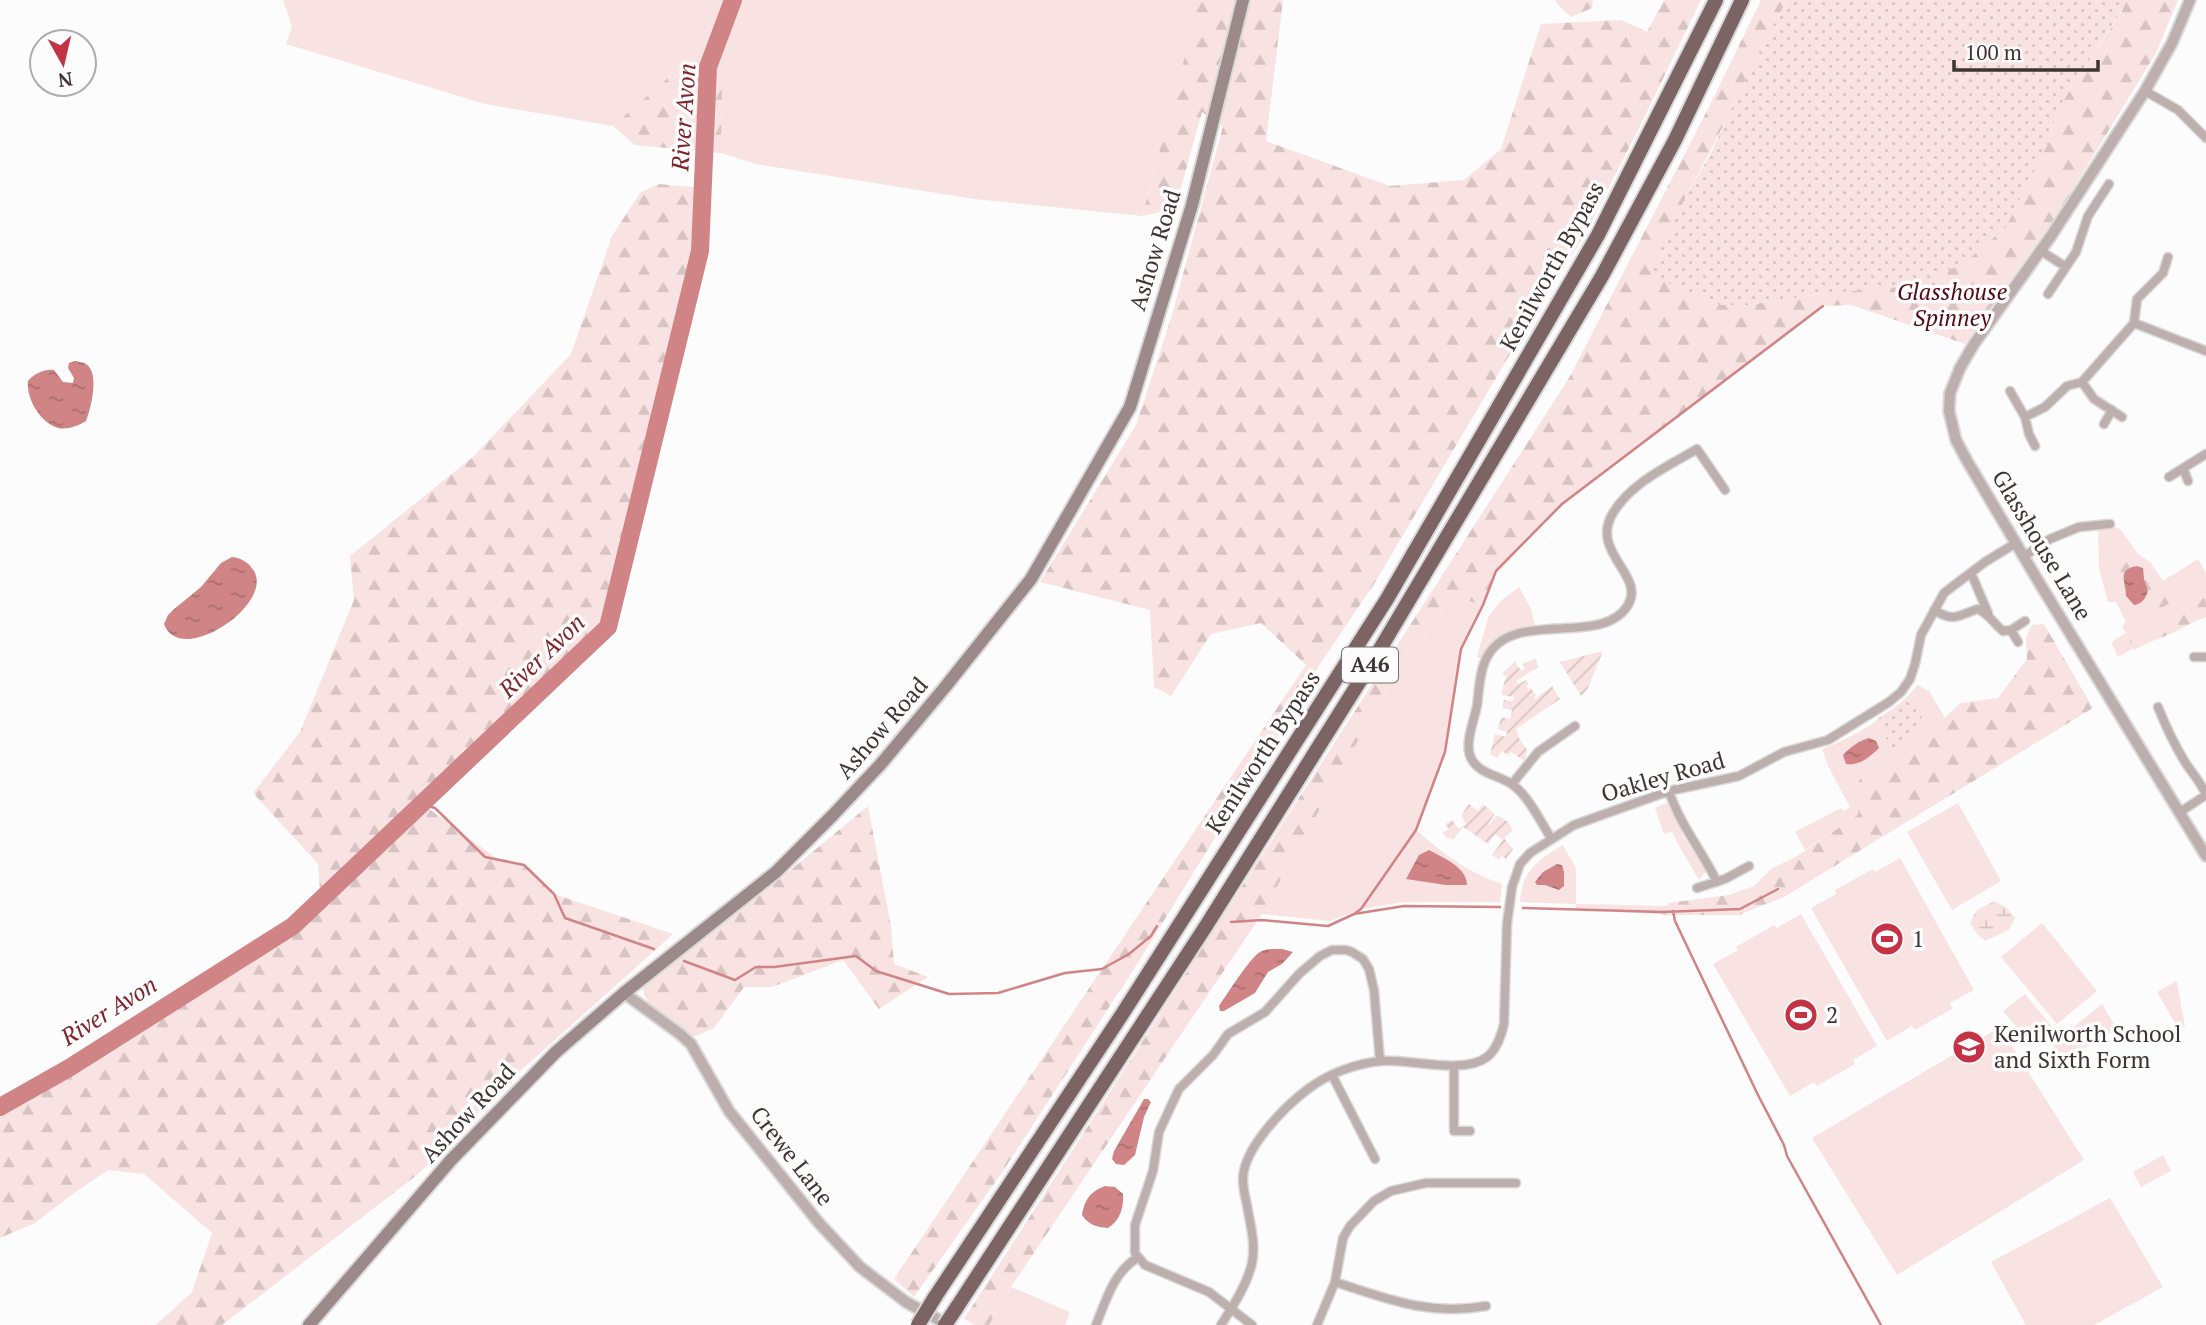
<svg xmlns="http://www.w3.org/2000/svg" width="2206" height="1325" viewBox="0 0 2206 1325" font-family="'PT Serif',serif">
<defs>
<pattern id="forest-firs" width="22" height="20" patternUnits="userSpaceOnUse" patternTransform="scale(1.75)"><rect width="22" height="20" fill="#f8e3e2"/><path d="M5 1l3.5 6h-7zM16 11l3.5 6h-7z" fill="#d6c3c2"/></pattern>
<pattern id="wetland-marsh" width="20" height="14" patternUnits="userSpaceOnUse" patternTransform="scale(1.75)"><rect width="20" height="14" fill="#f8e3e2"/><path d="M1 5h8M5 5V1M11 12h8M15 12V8" fill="none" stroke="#d6c3c2"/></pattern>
<pattern id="park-dots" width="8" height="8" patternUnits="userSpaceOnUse" patternTransform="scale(1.75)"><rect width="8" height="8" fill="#f8e3e2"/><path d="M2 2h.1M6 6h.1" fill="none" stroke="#d6c3c2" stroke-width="1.8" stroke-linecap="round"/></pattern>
<pattern id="garden-furrows" width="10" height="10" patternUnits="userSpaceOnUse" patternTransform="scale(1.75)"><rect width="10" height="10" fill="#f8e3e2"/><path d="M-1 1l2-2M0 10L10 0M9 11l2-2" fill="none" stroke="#d6c3c2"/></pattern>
<pattern id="water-ripples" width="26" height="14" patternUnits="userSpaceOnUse" patternTransform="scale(1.75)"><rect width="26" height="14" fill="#d08485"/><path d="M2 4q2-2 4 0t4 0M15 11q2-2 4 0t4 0" fill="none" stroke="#aa6d6d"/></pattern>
</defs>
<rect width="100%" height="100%" fill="#fcfcfc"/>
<path fill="#f8e3e2" d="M283 0H1185L1195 22 1142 216 974 199 756 164 721 153 722 84 680 67 613 126 485 104 286 44 292 27Z
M2110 524 2121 530 2138 554 2150 562 2163 581 2198 559 2206 573V606L2118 657 2111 642 2126 633 2122 626 2126 622 2116 602H2108L2099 569 2098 526Z
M1519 587 1531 609 1536 630 1509 638 1486 659 1477 657 1489 615 1503 599Z
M1451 596 1483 605 1461 649 1445 752 1416 830C1442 853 1469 873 1502 884L1500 902H1405L1361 909 1330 921 1261 914 1407 652 1417 647Z
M1917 685 1929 691 1945 718 1926 736 1856 816 1805 850 1795 832 1841 808 1844 811 1850 807 1828 766 1822 749C1851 739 1900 710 1917 685Z
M1669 802 1684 838 1705 867V873L1699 880 1679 846 1672 831 1664 834 1655 808Z
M1958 803 2001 881 1952 910 1907 832Z
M1563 845 1576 868V904L1520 902C1522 870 1538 860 1563 845Z
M1900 858 1974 990 1950 1003 1952 1009 1915 1030 1912 1026 1887 1041 1811 908 1836 894 1835 890 1873 869 1875 872Z
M1801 914 1877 1046 1853 1060 1855 1064 1817 1086 1814 1082 1790 1096 1713 964 1738 950 1736 947 1774 925 1777 928Z
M2042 923 2097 991 2057 1024 2001 957Z
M2175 982H2177L2185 1026 2179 1030 2157 992Z
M2025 994 2054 1029 2033 1046 2003 1011Z
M2102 1004 2117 1029 2062 1061 2052 1044Z
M2000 1027 2084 1160 1897 1275 1812 1138Z
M2163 1155 2171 1171 2141 1187 2133 1172Z
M2110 1198 2163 1287 2094 1325H2026L1991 1262Z
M1011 1287 1070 1312 1065 1325H989Z"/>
<path fill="url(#forest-firs)" d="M1185 0H1283L1266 141 1390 186 1464 180 1501 149 1541 24 1621 20 1647 32 1664 0H1701L1639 128 1583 238 1535 312 1374 584 1316 670 1294 710 1139 961 1003 1171 914 1297 894 1279 1306 665 1261 623 1211 634 1171 696 1154 687 1150 610 1040 582 1136 425 1172 315 1223 126 1202 112 1175 209 1142 216 1194 23Z
M1555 0H1593L1592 8 1571 17 1558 5Z
M1761 0H1787C1752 65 1722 132 1686 196L1748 305 1820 294 2046 147 2059 107 2122 11 2126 0H2178L2156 53 2109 130 2057 215 1965 344 1851 305 1823 306 1562 504 1496 571 1483 605 1451 596 1417 647 1407 652 1260 917 1011 1287 989 1325H975L964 1319 1569 378 1712 101Z
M680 67H708L722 84 721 153 635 145 613 126Z
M658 184 703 188 700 251 608 627 422 804 499 860 524 865 554 894 673 934 518 1073 417 1175 222 1325H156L192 1292 212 1233 144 1174 108 1170 70 1196 35 1223 0 1238V1107L69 1068 293 926 320 890 318 864 253 793 300 732 354 600 350 556 474 456 571 354 612 236 640 193Z
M2127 562 2137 566 2130 567 2122 579 2126 588V596L2119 593 2115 579 2117 569Z
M2155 570 2163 581 2172 575 2179 588 2175 601C2168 604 2146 617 2142 616 2140 616 2132 611 2131 610L2134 605H2139L2144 579 2149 571Z
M2206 597V617C2191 622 2184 628 2170 634 2158 639 2146 643 2134 650L2128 644 2138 631Z
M2044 624 2093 708 1784 897 1739 915H1669L1576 909V904L1667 906 1668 903 1729 895 1754 886 1771 869 1797 856 1856 816 1858 814 1859 780 1926 736 1960 703 1998 698 2027 659 2026 638 2032 625Z
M868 806 891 926 894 964 928 977 879 1009 843 960 772 987H744L714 1028 693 1037 649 1006 642 988 764 892Z"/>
<path fill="url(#wetland-marsh)" d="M1995 901 2008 909 2015 918 2009 930 1985 941 1978 935 1970 923 1977 910Z"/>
<path fill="url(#park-dots)" d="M1787 0H2126L2122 10 2059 107 2046 147 2006 227 1968 260 1935 278 1901 287 1820 294 1748 305H1720L1682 290 1658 277 1651 269 1686 196 1710 155 1752 65Z
M1908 698 1922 714C1921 734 1909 741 1894 752L1876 720Z"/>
<path fill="url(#garden-furrows)" d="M1603 651 1587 690 1581 696 1560 662Z
M1536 658 1538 667 1516 681 1519 684 1526 680 1529 684 1526 686 1528 689 1531 688 1536 696 1534 697 1535 699 1552 686 1560 699 1516 729 1519 738 1527 750 1525 761 1511 752 1508 755 1502 751 1497 758 1490 754 1495 734 1506 737 1507 732 1498 729 1501 717 1510 719 1512 710 1502 708 1504 700 1513 701 1514 697 1501 695 1506 676 1502 674 1515 661 1521 671 1525 669 1523 664Z
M1469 804 1478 811 1483 804 1495 814 1488 824 1489 825 1497 815 1507 821 1513 830 1504 838 1513 849 1506 859 1502 856 1499 860 1492 855 1503 840 1495 834 1488 844 1463 827 1453 839 1446 838 1443 833 1449 829 1445 824 1452 820 1459 829 1466 824 1461 816Z"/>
<path fill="url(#water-ripples)" d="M75 361C78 362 83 362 86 364 100 373 91 408 86 421 78 426 67 430 58 428 40 423 26 398 28 381 34 374 44 369 54 370L63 382 73 383 74 378 68 368 69 363Z
M232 557C242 558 249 563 254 571 274 605 180 668 164 624L168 615 173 610 201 587 221 563Z
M2137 566 2143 568 2144 579 2148 591C2145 599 2142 604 2134 605L2126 596C2126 581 2116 570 2137 566Z
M1869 738 1876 741 1879 748C1870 757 1859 766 1846 764L1843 755C1850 747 1859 741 1869 738Z
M1429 850C1443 858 1467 867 1467 885H1446L1406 879 1419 855Z
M1557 864 1562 865 1564 872V886L1559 890 1545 885H1537L1535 882 1543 872Z
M1282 949 1293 952 1282 964 1268 972 1255 993 1224 1011H1220L1219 1006C1228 993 1249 959 1260 952 1266 948 1275 949 1282 949Z
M1144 1099H1148L1151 1102 1144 1117 1135 1155 1124 1165 1116 1164 1112 1159 1114 1151Z
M1105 1186 1115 1187 1123 1194C1124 1207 1120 1221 1108 1228 1096 1227 1089 1225 1082 1215 1085 1199 1090 1192 1105 1186Z"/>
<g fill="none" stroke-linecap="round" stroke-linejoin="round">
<path stroke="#d08485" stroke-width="2.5" d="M422 804 435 808 485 857 524 865 554 894 565 918 654 949
M1523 908 1663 912 1740 909 1778 889
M1673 911 1675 921 1758 1095 1784 1145 1787 1156 1881 1325
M1354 914 1361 909 1416 830 1445 752 1461 649 1483 605 1496 571 1562 504 1823 306
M1231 922 1262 920 1328 926 1354 914 1404 906 1500 907
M684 961 735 980 756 967H774L856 956 876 971 949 994 998 993 1065 973 1102 969 1129 954 1151 936 1157 926"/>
<path stroke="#d08485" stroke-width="18" d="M0 1107 69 1068 293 926 608 627 700 251 708 67 733 0"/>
<defs>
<path id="minor" d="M2145 91 2178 110 2206 138
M2041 251 2066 267 2076 252 2088 216 2109 184
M2048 294 2066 267
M2134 323 2137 299 2163 273 2168 257
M2082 382 2094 399 2122 417
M2010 391 2025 417 2045 407 2067 386 2082 382 2134 323 2206 351
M2025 417 2029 434 2035 446
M2104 424 2112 410
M2183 468 2188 481
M2169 477 2206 454
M2023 557 2050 539 2079 527 2110 524
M1971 573 1988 613
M1934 610C1955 623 1958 615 1978 609 1989 614 1993 623 2003 631L2011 630 2018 642
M2011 630 2025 621
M2194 657H2206
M2158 707C2166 727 2174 744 2185 762 2193 775 2200 780 2206 795L2180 812
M1512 784 1538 752 1575 726
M1669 791C1680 825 1702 851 1717 882
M1551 838C1540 821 1528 794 1510 783 1497 775 1478 773 1471 758 1464 744 1474 721 1477 706 1479 692 1479 673 1486 659 1511 606 1602 649 1628 605 1646 575 1589 552 1613 513 1631 483 1668 466 1697 449L1725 490
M1697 888 1725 879 1749 866
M1454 1066V1131H1470
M1332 1075 1375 1159
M1335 1282C1387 1299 1429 1316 1486 1306
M1096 1325C1106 1300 1114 1272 1137 1258
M1221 1325C1233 1306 1247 1285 1252 1263 1256 1243 1250 1224 1247 1205 1245 1197 1243 1187 1243 1178 1244 1148 1284 1107 1308 1089 1328 1074 1356 1063 1382 1061 1411 1059 1464 1075 1487 1057 1497 1049 1501 1036 1504 1024L1507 924 1512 887 1520 864 1530 853 1574 825 1669 791 1739 776 1784 752 1828 740 1889 702 1901 692 1910 679 1915 664 1921 635 1944 593 1985 562 2016 543
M1252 1325 1209 1292 1145 1265 1135 1253V1225L1153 1171 1159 1132 1171 1106 1179 1089 1213 1055 1228 1034 1265 1012 1299 974 1320 956 1332 950H1346L1352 952 1363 959 1369 969 1374 990 1380 1061
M1317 1325 1335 1282 1343 1238 1350 1226 1374 1201 1391 1191 1426 1183H1516"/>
<path id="tertiary" d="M2190 0 2172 43 2145 91 2051 236 1974 344 1960 368 1950 393 1949 411 1956 440 1966 459 2040 584 2206 856
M624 993 680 1034 691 1044 729 1111 819 1223 860 1267 906 1302 948 1325"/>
<path id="secondary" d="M309 1325 451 1160 556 1052 624 993 776 872 832 816 880 765 946 686 1031 579 1130 407 1192 205 1243 0"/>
<path id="trunk" d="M935 1297 1121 1016 1387 599 1598 235 1716 0
M957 1307 1206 926 1380 649 1602 276 1675 140 1742 0"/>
</defs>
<use href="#minor" stroke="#dad8d8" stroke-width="11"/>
<use href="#tertiary" stroke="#dad8d8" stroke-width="14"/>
<use href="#secondary" stroke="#dad8d8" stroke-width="16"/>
<use href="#trunk" stroke="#dad8d8" stroke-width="18"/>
<use href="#minor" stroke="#bcafae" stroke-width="8"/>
<use href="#tertiary" stroke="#bcafae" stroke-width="10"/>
<use href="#secondary" stroke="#9c8989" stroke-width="12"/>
<use href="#trunk" stroke="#7c6464" stroke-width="14"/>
<defs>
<path id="trunk-bridge" d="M918 1325 935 1297
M945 1325 957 1307"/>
</defs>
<use href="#trunk-bridge" stroke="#dad8d8" stroke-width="18" stroke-linecap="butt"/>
<use href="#trunk-bridge" stroke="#7c6464" stroke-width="14"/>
</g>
<defs>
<symbol id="stadium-disc" viewBox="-11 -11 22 22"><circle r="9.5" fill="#c33345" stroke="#fcfcfc"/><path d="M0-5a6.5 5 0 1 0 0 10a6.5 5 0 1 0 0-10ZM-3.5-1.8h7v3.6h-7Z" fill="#fff"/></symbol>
<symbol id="school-disc" viewBox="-11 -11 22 22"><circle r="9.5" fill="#c33345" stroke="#fcfcfc"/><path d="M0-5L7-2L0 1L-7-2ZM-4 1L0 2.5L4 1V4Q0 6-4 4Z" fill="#fff"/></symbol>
</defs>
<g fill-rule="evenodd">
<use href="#stadium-disc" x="1868" y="920" width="38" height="38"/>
<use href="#stadium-disc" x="1782" y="996" width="38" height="38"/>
<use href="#school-disc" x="1950" y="1028" width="38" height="38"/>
</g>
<g text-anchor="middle" stroke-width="7" stroke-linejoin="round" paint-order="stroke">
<rect fill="#fcfcfc" stroke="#786f6f" stroke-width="2" x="1342" y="647.5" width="56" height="35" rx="5"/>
<g font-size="21" font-weight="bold" fill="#3f3333">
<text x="1370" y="672">A46</text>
</g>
<g font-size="23" fill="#3f3333" stroke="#fcfcfc">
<text transform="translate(1155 250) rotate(-73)" y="8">Ashow Road</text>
<text transform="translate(1552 266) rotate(-61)" y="8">Kenilworth Bypass</text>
<text transform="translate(2042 545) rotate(59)" y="8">Glasshouse Lane</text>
<text transform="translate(882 728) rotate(-49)" y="8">Ashow Road</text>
<text transform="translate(1263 752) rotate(-57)" y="8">Kenilworth Bypass</text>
<text transform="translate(1663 777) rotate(-16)" y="8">Oakley Road</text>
<text transform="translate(468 1113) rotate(-47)" y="8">Ashow Road</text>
<text transform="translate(792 1156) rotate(52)" y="8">Crewe Lane</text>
</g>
<g font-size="23" font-style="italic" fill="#500a15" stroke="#fcfcfc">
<text x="1952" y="300">Glasshouse<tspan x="1952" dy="26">Spinney</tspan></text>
</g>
<g font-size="23" fill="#3f3333" stroke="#fcfcfc" text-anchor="start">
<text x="1912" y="947">1</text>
<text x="1826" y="1023">2</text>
<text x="1994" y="1042">Kenilworth School<tspan x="1994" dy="26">and Sixth Form</tspan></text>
</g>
<g font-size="24" font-style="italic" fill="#7e242d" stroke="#fcfcfc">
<text transform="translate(684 117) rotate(-86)" y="8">River Avon</text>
<text transform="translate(542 656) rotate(-44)" y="8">River Avon</text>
<text transform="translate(109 1011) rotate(-32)" y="8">River Avon</text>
</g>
</g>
<g transform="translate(63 63) rotate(172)"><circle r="33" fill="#fcfcfc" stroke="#b0acac" stroke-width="2"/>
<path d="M0-5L12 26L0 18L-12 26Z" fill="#c33345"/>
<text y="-10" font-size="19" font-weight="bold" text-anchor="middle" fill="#3f3333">N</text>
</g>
<path d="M1954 60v10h144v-10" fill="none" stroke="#3f3333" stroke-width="3.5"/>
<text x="1965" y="60" font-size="21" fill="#3f3333" stroke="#fcfcfc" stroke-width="5" paint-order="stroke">100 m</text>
</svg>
